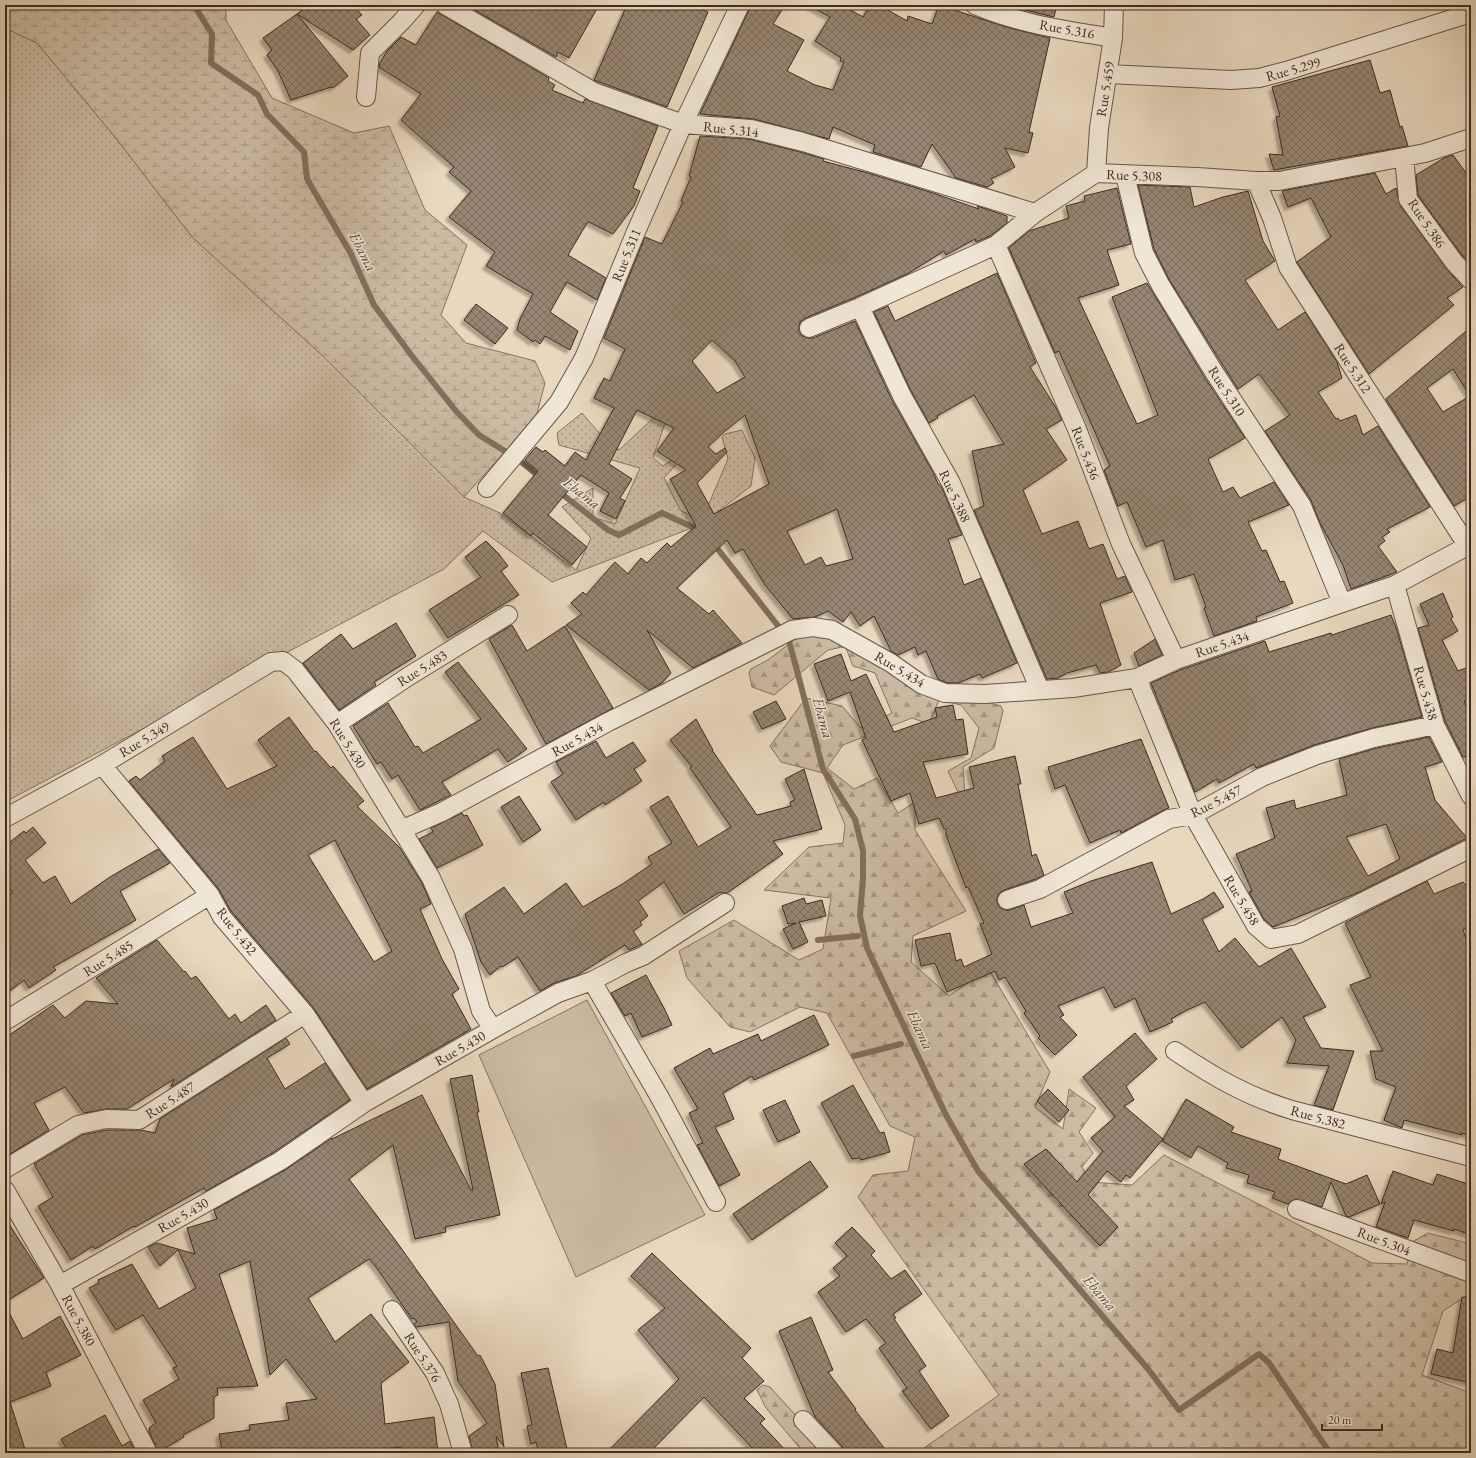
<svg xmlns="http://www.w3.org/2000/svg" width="1476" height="1458" viewBox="0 0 1476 1458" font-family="'EB Garamond',serif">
<defs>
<pattern id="grass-dots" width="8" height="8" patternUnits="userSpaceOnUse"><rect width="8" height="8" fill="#cbbba3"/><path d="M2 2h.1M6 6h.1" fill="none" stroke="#a69884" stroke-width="1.8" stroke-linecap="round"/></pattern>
<pattern id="forest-firs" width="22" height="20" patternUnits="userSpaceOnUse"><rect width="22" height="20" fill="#cbbba3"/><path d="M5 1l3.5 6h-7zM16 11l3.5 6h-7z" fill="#a69884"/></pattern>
<pattern id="wetland-marsh" width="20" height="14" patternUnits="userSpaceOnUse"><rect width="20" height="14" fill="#cbbba3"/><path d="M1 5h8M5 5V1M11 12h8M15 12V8" fill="none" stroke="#a69884"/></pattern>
<pattern id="building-cross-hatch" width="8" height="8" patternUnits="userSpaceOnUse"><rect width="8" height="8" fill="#968572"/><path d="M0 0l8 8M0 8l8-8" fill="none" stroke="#7c6d5d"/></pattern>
<filter id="shadow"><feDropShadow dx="-3.5" dy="3.5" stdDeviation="1" flood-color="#0004"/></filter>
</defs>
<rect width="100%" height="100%" fill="#e8d8be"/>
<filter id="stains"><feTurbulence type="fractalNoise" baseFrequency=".005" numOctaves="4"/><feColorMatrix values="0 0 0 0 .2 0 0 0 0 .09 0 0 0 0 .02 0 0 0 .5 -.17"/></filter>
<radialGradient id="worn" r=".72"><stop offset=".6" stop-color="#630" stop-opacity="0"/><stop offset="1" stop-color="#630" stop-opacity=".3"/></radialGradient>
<path fill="url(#grass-dots)" stroke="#847362" d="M5 28 37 43 115 137 192 237 323 356 464 497 500 513 576 570 591 538 562 507 593 488V517L615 524 640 468 559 445 557 433 582 413 600 434 619 450 673 400 653 458 663 466 695 444 664 478 681 511 693 516 708 506 728 459 722 437 725 434 742 430 755 458 751 486 702 524 552 582 483 531 444 569 5 802Z"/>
<path fill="url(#forest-firs)" stroke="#847362" d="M848 629 934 688 1001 706 1003 711 994 748 963 767 966 809 948 771 971 758 979 728 961 705 939 700 929 724 912 718 843 745 827 768 854 789 877 778 898 813 915 802V830L966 911 913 936 911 962 949 996 988 968 1050 1072 1035 1107 1063 1129 1069 1089 1096 1108 1079 1132 1093 1153 1082 1167 1090 1182 1132 1185 1164 1155 1372 1263 1407 1264 1412 1242 1428 1233 1471 1244V1293L1443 1311 1422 1375 1471 1393V1453H917L999 1395 858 1197 873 1175 908 1171 915 1137 890 1126 827 1013 800 1007 750 1032 730 1027 687 978 679 951 734 920 799 960 823 949 831 898 764 890 809 847 843 843 845 825 823 773 781 762 770 746 806 698 842 706 861 728 892 713 875 673 853 666 846 648 842 647 828 650 774 695 752 687 749 673 751 669 768 660 794 640 812 633Z
M763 1385 770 1387 830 1453H804L766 1408 757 1390Z"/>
<path fill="url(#wetland-marsh)" stroke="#847362" d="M5 5H226V20L272 98 354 133 389 126 425 210 467 245 441 315 466 343 535 361 545 383 536 417 464 497 323 356 192 237 115 137 37 43 5 28Z"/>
<path fill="#cbbba3" stroke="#847362" d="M587 1000 705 1215 576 1277 479 1055Z"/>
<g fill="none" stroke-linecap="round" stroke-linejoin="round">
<path stroke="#816f5e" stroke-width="6" d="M195 5V7L212 34 211 63 258 95 267 114 304 152 307 179 351 254 374 305 412 356 456 411 479 435 519 460 541 478
M558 491 608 530 619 535 662 513 701 531
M713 543 779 627 788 637 823 769 855 819 863 851V878L860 916 867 948 946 1115 978 1171 1148 1369 1179 1410 1259 1354 1269 1363 1330 1453
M818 940 858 936
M854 1056 901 1044"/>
</g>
<path fill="url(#building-cross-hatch)" stroke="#3d2b20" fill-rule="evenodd" filter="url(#shadow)" d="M309 5H353L362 15 356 19 370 35 353 50 297 14Z
M466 5H599L569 58 558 52 556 57Z
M627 5H690L708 12 667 107 594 80Z
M750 5H785L773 24 804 40 787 71 815 85 833 90 844 62 840 61 841 58 815 41 830 17 808 5H842L863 17 870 5H879L907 21 908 16 932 24 939 5 1006 27 1050 38 1029 132 1033 133 1028 153 1005 148 1015 167 991 179 994 183 987 187 956 178 932 144 921 167 873 152 875 145 833 127 829 139 754 119 700 114 749 10Z
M1005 5H1057L1054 17Z
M437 12 549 78 548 81 555 85 552 90 583 103 585 99 658 126 633 188 640 191 634 206 613 234 589 222 587 223 568 255 606 278 597 300 567 282 550 312 578 331 570 350 545 336 540 344 535 340 533 342 517 330 520 319 533 294 486 266 495 252 449 217 471 191 449 172 454 167 401 120 421 94 379 67 380 63 387 51 401 37 416 45Z
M297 14 348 76 333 88 331 87 291 100 277 69 267 55 272 50 263 38Z
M1370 60 1380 93 1390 90 1400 127 1402 126 1408 146 1274 170 1269 154 1283 155 1276 117 1280 116 1272 87Z
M700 136 749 139 800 152 824 159 823 161 868 173 933 193 979 209 977 206 1007 216V223L990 236 976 242 975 239 946 255 944 251 909 273 856 297 805 318 800 322 799 327V332L802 336 808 338H813L855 321 892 400 934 474 938 484H939L942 488 962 535 948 539 964 585 981 578 1017 663 982 678 980 674 958 683H947L938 679 926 651 918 655 915 647 898 655 891 651 874 616 860 626 851 612 843 622 828 611 815 617 793 619 765 585 743 549 735 553 727 540 677 588 709 614 713 610 742 643 693 668 647 630 671 673 662 683 649 690 566 625 582 614 571 603 583 592 586 595 615 562 628 574 641 558 647 563 667 543 671 547 696 526 670 479 686 470 657 451 674 428 637 410 609 464 632 479 620 498 625 501 616 519 600 511 609 493 581 475 548 515 587 547 572 565 533 533 531 536 503 513 538 471 525 460 536 447 543 452 545 450 565 466 575 452 586 460 614 408 594 398 604 378 610 381 625 349 604 338 645 237 662 244 683 202 681 201 691 177 689 176ZM712 340 735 361 745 377 717 393 692 361ZM745 415 769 484 714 514 697 483 727 452 725 448 716 454 708 447 725 431ZM837 509 853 559 826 566 821 557 805 565 787 531Z
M1453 155 1471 180V265L1462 255 1418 195 1416 175 1444 158Z
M1375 173 1386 194 1396 188 1400 205 1446 268 1463 287 1447 298 1454 305 1369 374 1297 262 1331 237 1311 198 1288 207 1282 191Z
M1138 185 1190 187 1194 207 1223 197 1248 191 1263 241 1275 261 1245 280 1278 330 1305 312 1337 362 1342 378 1318 392 1336 419 1338 418 1340 421 1356 415 1363 435 1378 426 1430 507 1387 529 1390 532 1382 537 1385 541 1378 546 1397 572 1351 589 1343 565 1319 521 1311 500 1265 431 1290 415 1259 374 1238 389 1170 281 1154 249Z
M1117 188 1131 244 1107 250 1119 285 1078 298 1137 424 1158 415 1112 297 1147 283 1205 378 1245 438 1208 459 1223 492 1233 487 1240 498 1274 482 1289 505 1248 522 1262 551 1266 550 1280 582 1284 581 1293 603 1256 617 1257 621 1214 636 1204 608 1206 607 1194 574 1175 580 1163 540 1146 547 1127 502 1118 506 1104 470 1110 466 1059 351 1055 353 1009 248 1029 231 1069 218 1066 206 1085 201 1084 196Z
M997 273 1036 363 1030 367 1055 406 1062 420 1046 429 1067 460 1023 490 1042 534 1078 521 1089 549 1103 544 1117 579 1125 576 1132 592 1100 603 1121 665 1108 672 1100 673 1096 665 1067 673 1058 678 1047 679 974 510 984 506 972 451 1004 444 974 395 937 416 938 418 929 423 911 391 874 312 888 306 895 321Z
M476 304 508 328 495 344 464 320Z
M1471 327V496L1454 506 1386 399ZM1453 369 1470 396 1443 412 1427 388Z
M486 541 498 553 508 566 501 571 519 595 448 638 429 610 481 577 465 557Z
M1443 593 1453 617 1451 619 1458 631 1442 640 1458 671 1471 666V697L1464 701 1471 718V755L1463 757 1445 721 1418 628 1429 625 1420 604Z
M1391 615 1396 627 1422 717 1372 728 1314 745 1256 768 1254 764 1219 783 1217 779 1195 792 1151 683 1180 670 1265 641 1269 652 1331 633 1332 635Z
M396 623 416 656 374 682 376 685 339 710 303 663 341 634 353 649Z
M512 625 527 651 565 626 613 708 546 744 489 639Z
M1155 639 1162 655 1139 666 1134 653Z
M841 654 851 681 866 674 894 732 937 717 935 708 953 705 956 720 963 719 968 754 923 762 936 798 974 788 969 767 1015 756 1021 784H1018L1032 856 1036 854 1044 875 1036 879 1004 890 999 893 997 898V903L1000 908 1005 910H1010L1024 905 1031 927 1073 913 1064 892 1091 881 1152 862 1171 914 1203 899 1214 892 1224 907 1202 919 1219 952 1235 938 1259 967 1291 948 1326 1007 1303 1017 1321 1048 1354 1051 1333 1110 1314 1105 1329 1066 1287 1063 1296 1040 1282 1017 1242 1048 1205 1002 1187 1010 1171 1019 1173 1022 1150 1032 1135 998 1115 1008 1104 987 1058 1006 1064 1015 1060 1017 1077 1035 1055 1055 1038 1038 1040 1036 1024 1013 1026 1011 1005 977 999 980 995 971 947 992 935 963 921 966 915 940 950 933 956 961 961 959 964 967 992 954 980 924 984 923 968 887 966 888 946 835V829H944L939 818 919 824 910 793 891 801 862 740 866 738 850 692 828 701 814 664Z
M458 662 527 749 508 762 498 749 442 782 451 795 420 810 398 775 392 779 381 762 377 764 353 726 388 703 415 747 418 746 423 753 481 719 445 672Z
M776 701 786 719 762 729 753 712Z
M289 717 315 752 316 751 331 768 333 766 364 801 357 806 400 848 422 883 431 904 420 909 442 959 459 989 452 994 471 1029 367 1089 313 1007 231 911 218 888 129 781 136 776 140 780 165 761 162 756 193 737 227 789 277 766 258 740ZM335 840 392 951 374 962 308 855Z
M696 719 713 750H712L757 815 791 806 790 802 795 800 785 779 804 769 822 829 773 841 783 854 727 893H722L720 892 684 914 664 882 638 901 648 916 640 922 642 925 633 931 642 944 629 950 625 945 576 976 554 983 540 991 518 957 502 967 501 966 490 975 481 962 465 914 504 887 524 914 566 883 583 907 624 883 652 864 648 857 672 843 650 807 668 796 698 847 731 827 690 768 692 767 670 740Z
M1429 737 1442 762 1425 767 1435 800 1467 838 1357 893 1273 927 1264 919 1249 892 1252 891 1236 854 1275 838 1266 808 1294 800 1296 809 1347 795 1339 759 1377 748ZM1386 824 1400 859 1368 876 1346 837Z
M1141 739 1169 808 1164 810 1121 833 1120 830 1090 843 1065 785 1055 789 1048 767Z
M596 741 606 758 633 742 646 761 634 769 642 781 605 805 604 802 576 820 551 782 563 774 556 762Z
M519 796 541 830 523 842 501 807Z
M462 813 464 816 467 815 483 845 437 868 419 839 433 832 431 828Z
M33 827 46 843 25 860 43 883 55 876 71 904 110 877 158 849 170 863 120 891 136 920 53 967 56 970 29 988 24 980 5 995V898L13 893 5 882V846L24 831 26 833Z
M1427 881 1434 894 1463 882 1471 892V926L1463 930 1471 950V1136L1462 1133V1135L1404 1120 1402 1128 1384 1120 1396 1087 1376 1079 1370 1051H1383L1350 985 1371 977 1345 923Z
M804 898 806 904 822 900 826 916 799 922 808 942 793 949 783 929 796 923 788 924 782 906Z
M157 940 184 972 185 971 191 979 196 976 229 1019 235 1014 241 1023 266 1005 276 1020 171 1087 174 1079 127 1109H106L84 1113 65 1087 34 1103 49 1130 5 1157V1038L53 1005 65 1018 86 1001 118 1004 96 978Z
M646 975 664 1008 672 1025 642 1037 631 1013 625 1016 611 993Z
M814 1015 829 1045 754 1080 752 1076 723 1093 734 1119 715 1127 740 1175 719 1186 697 1145 703 1143 689 1113 698 1109 674 1068 710 1048 713 1054 758 1034 761 1041Z
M1135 1033 1157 1059 1126 1086 1134 1100 1124 1106 1163 1139 1130 1178 1126 1175 1121 1182 1107 1171 1088 1195 1118 1227 1100 1246 1024 1164 1046 1149 1077 1182 1103 1151 1091 1138 1115 1117 1083 1077Z
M286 1038 290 1044 267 1058 285 1089 325 1063 350 1100 274 1152 206 1191 204 1188 135 1227 134 1226 95 1249 93 1246 71 1260 38 1206 53 1197 34 1164 82 1135 107 1130H141L155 1133 160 1119Z
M472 1075 479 1112H477L500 1215 445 1227 446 1232 415 1239 393 1145 349 1179 396 1241 478 1356 480 1355 495 1384 504 1447 496 1436 499 1453H473L469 1436 487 1423 458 1381 449 1322 416 1327 414 1324 417 1322 414 1318 412 1319 376 1267 369 1259 308 1298 335 1342 371 1314 409 1362 381 1383 385 1424 434 1417 438 1453H402L401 1447 352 1453H238L237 1449 222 1451 219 1434 250 1430 249 1425 289 1420 286 1403 317 1399 286 1359 270 1375 250 1261 219 1274 258 1386 217 1388 218 1395 214 1397V1418L183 1435 184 1437 158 1452 149 1431 150 1430 149 1428 156 1423 143 1400 179 1379 173 1368 177 1366 143 1315 116 1330 89 1288 99 1283 98 1280 132 1264 159 1309 196 1288 178 1250 160 1266 148 1247 157 1243 195 1254 187 1228 217 1219 214 1210 285 1170 332 1138V1139L422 1095 471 1190H473L450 1079Z
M853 1085 880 1133 884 1132 890 1152 861 1160 860 1158 852 1159 821 1103Z
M1048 1089 1069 1110 1059 1122 1037 1101Z
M1186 1099 1234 1127 1231 1132 1281 1149 1278 1159 1346 1184 1367 1175 1380 1204 1349 1217 1346 1216 1331 1182 1322 1207 1296 1199 1291 1201 1288 1204 1272 1198 1275 1192 1247 1183 1249 1175 1226 1168 1228 1163 1198 1146 1191 1158 1162 1141Z
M785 1100 800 1132 778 1142 763 1110Z
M810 1161 828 1187 752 1240 733 1214Z
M1393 1171 1433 1185 1437 1174 1471 1185V1235L1454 1229V1231L1414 1220 1408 1238 1376 1227 1385 1202 1381 1204Z
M5 1218 44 1278 5 1302Z
M852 1227 875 1251 871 1255 891 1279 905 1270 922 1294 893 1314 896 1318 894 1319 926 1366 919 1371 949 1416 931 1429 902 1391 907 1388 879 1348 886 1343 866 1319 846 1332 818 1292 840 1276 833 1268 847 1256 835 1243Z
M652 1253 751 1348 742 1358 764 1381 744 1398 765 1419 760 1423 788 1453H757L704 1397 649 1453H606L679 1379 638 1330 665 1308 631 1276Z
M1462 1297 1471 1298V1383L1431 1374 1437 1349 1453 1353Z
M5 1305 23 1339 60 1316 81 1355 46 1372 51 1386 10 1402 25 1449 16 1453H5Z
M811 1317 833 1370 828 1372 856 1409 855 1410 888 1453H844L842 1446 815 1417 779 1331Z
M548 1368 568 1453H539L536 1442 531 1444 527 1426 532 1425 521 1373Z
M105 1415 122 1446 130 1441 136 1453H69L61 1439Z"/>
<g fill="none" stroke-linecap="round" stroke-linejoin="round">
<defs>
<path id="street" d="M445 5 594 92 683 124 751 129 803 142 1035 213
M975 5C1019 24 1066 30 1113 38
M1108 74 1231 80 1259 78 1286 71 1471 13
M366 97 370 53 402 21 416 5
M1404 157 1408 199 1454 262 1471 280
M1096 173 1099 128 1113 38 1114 5
M1125 175 1144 253 1161 286 1214 372 1302 506 1342 603
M1256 181 1272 218 1288 267 1467 545
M996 245 1077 429 1121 544 1176 660
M860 307 902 396 951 483 1040 690
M809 328 860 307 996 245 1035 213 1096 173 1197 177 1256 181H1279L1425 153 1471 138
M487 488 559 402 584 358 635 234 683 124 740 5
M1395 585 1435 725 1471 796
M1137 678 1193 815 1256 926 1271 939 1298 934 1471 848
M337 724 409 676 508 615
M102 765 210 895 222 917 305 1014 364 1103
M5 818 102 765 271 662 283 661 295 670 337 724 431 878 463 949 481 1011 493 1029 364 1103 280 1161 60 1285
M401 830 442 812 608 722 792 630 813 627 832 630 891 663 921 684 945 693 985 694 1073 688 1137 678 1176 660 1395 585 1471 544
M1007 900 1040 889 1169 819 1193 815 1262 777 1317 755 1374 738 1435 725
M592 981 659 1096 716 1202
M5 1021 210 895
M493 1029 558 993 592 981 626 963 643 956 725 903
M1175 1051C1214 1077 1246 1096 1292 1110L1471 1157
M5 1169 78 1125 106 1119 139 1120 305 1014
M5 1190 60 1285 148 1453
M1297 1209 1471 1273
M392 1310 435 1373 449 1404 463 1453
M803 1420 834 1453"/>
</defs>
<use href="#street" stroke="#685648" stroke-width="20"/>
<use href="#street" stroke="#f0e6d5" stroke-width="18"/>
</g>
<g text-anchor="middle" stroke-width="3" stroke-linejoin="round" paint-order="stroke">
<g font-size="14" fill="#3d2b20" stroke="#f0e6d5">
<text transform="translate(1067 29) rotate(10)" y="5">Rue 5.316</text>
<text transform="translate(1293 69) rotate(-16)" y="5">Rue 5.299</text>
<text transform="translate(1105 89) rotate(-81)" y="5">Rue 5.459</text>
<text transform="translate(731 129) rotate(6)" y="5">Rue 5.314</text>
<text transform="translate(1134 175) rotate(2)" y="5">Rue 5.308</text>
<text transform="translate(1427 223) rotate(56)" y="5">Rue 5.386</text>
<text transform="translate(626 255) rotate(-68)" y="5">Rue 5.311</text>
<text transform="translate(1353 368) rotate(57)" y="5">Rue 5.312</text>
<text transform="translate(1227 391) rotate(57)" y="5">Rue 5.310</text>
<text transform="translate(1086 453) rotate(69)" y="5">Rue 5.436</text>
<text transform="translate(955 496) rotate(65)" y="5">Rue 5.388</text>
<text transform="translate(1222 644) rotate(-19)" y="5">Rue 5.434</text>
<text transform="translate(422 668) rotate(-32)" y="5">Rue 5.483</text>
<text transform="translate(900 669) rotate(31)" y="5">Rue 5.434</text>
<text transform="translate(1426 693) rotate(74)" y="5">Rue 5.438</text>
<text transform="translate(144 739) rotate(-31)" y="5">Rue 5.349</text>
<text transform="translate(577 739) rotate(-29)" y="5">Rue 5.434</text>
<text transform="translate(348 743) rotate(58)" y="5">Rue 5.430</text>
<text transform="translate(1216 801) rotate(-27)" y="5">Rue 5.457</text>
<text transform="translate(1242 900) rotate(59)" y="5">Rue 5.458</text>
<text transform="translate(237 931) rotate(52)" y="5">Rue 5.432</text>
<text transform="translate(108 958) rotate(-32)" y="5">Rue 5.485</text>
<text transform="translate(460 1048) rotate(-30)" y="5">Rue 5.430</text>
<text transform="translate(170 1100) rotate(-33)" y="5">Rue 5.487</text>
<text transform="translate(1318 1117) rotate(15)" y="5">Rue 5.382</text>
<text transform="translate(183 1215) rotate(-30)" y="5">Rue 5.430</text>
<text transform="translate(1384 1241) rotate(21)" y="5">Rue 5.304</text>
<text transform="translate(79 1320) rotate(62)" y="5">Rue 5.380</text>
<text transform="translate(423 1357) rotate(57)" y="5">Rue 5.376</text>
</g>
<g font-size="15" font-style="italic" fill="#59483a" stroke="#f0e6d5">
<text transform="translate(363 252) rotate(63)" y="5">Ebama</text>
<text transform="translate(582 493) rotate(38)" y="5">Ebama</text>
<text transform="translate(823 718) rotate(75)" y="5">Ebama</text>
<text transform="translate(920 1030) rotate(65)" y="5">Ebama</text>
<text transform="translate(1100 1293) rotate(49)" y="5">Ebama</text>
</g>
</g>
<rect width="1476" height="1458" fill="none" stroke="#e8d8be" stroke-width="20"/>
<rect x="6" y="6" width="1464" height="1446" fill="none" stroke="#3d2b20" stroke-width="2"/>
<rect x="10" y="10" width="1456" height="1438" fill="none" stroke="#3d2b20"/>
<path d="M1322 1424v6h60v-6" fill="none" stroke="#3d2b20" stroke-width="2"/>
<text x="1328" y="1424" font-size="12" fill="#3d2b20" stroke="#f0e6d5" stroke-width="3" paint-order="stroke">20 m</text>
<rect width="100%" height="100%" filter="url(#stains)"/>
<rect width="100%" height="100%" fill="url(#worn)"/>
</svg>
